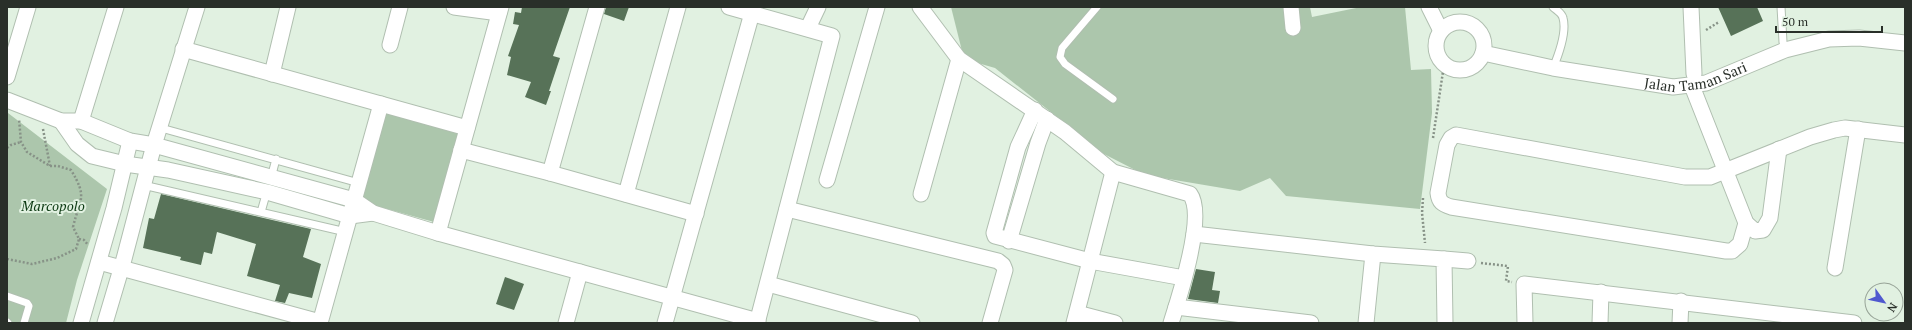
<svg xmlns="http://www.w3.org/2000/svg" width="1912" height="330" viewBox="0 0 1912 330" font-family="'PT Serif',serif">
<rect width="100%" height="100%" fill="#e1f1e1"/>
<path fill="#acc6ac" d="M951 7H1310L1312 17 1361 7H1405L1411 70 1431 69 1432 113 1420 209 1286 196 1270 178 1240 191 1145 175 1104 154 995 68 964 59Z
M385 111 459 131 434 222 362 202Z
M8 113 107 189 77 280 66 323H7Z"/>
<path fill="#577258" d="M522 7H570L553 56 560 58 549 91H551L546 105 525 97 531 82 507 75 511 57 508 56 519 25 513 24 515 12 521 13Z
M606 7H629L624 21 604 14Z
M1718 7H1757L1763 21 1731 36Z
M161 194 311 229 303 257 321 264 312 298 289 293 285 303 275 301 280 285 247 276 256 244 217 232 212 254 204 252 201 265 180 260 181 257 143 248 149 218 154 219Z
M1196 269 1215 272 1212 290 1220 291 1218 303 1188 299Z
M505 277 524 284 514 310 496 304Z"/>
<g fill="none" stroke-linecap="round" stroke-linejoin="round">
<defs>
<path id="lane" d="M1097 7 1062 48 1060 57 1065 64 1113 99
M1553 7C1556 10 1562 13 1563 18 1567 32 1558 56 1553 68
M1781 7 1783 42 1785 50
M161 128 359 183
M271 178 276 159
M143 185 346 232
M261 212 267 191
M7 296 27 303 29 306 24 323
M7 322 8 323"/>
<g id="street">
<path d="M197 7 154 145 354 200 373 213 438 233 758 321"/>
<path d="M454 7 499 13"/>
<path d="M729 7 832 36 757 323"/>
<path d="M920 7 959 59 1065 132 1113 172 1190 194C1206 215 1179 298 1171 323"/>
<path d="M1291 7 1293 28"/>
<path d="M1429 7 1441 31"/>
<path d="M1691 7 1694 74"/>
<circle cx="1460" cy="46" r="24"/>
<path d="M808 28 818 7"/>
<path d="M390 45 400 7"/>
<path d="M183 49 467 128"/>
<path id="s1" d="M1483 53 1553 68 1673 87 1706 83 1785 50 1829 39 1859 38 1905 43"/>
<path d="M272 74 288 7"/>
<path d="M7 77 28 7"/>
<path d="M1692 86 1746 223 1755 231 1763 230 1770 218 1779 149"/>
<path d="M7 100 61 121H81L130 141 154 145 124 259 105 323"/>
<path d="M1035 110 1018 147 994 233 995 236 1090 261 1184 278"/>
<path d="M61 121 77 144 92 156 125 164 168 170 267 192 350 216 373 213"/>
<path d="M81 121 116 7"/>
<path d="M461 150 550 173 696 214"/>
<path d="M550 173 597 7"/>
<path d="M827 180 877 7"/>
<path d="M626 194 678 7"/>
<path d="M921 194 959 59"/>
<path d="M787 209 998 261 1003 265 1005 270 990 323"/>
<path d="M1746 223 1740 244 1732 251H1726L1451 207C1442 204 1439 202 1438 193L1447 145 1451 138 1456 135 1685 177H1710L1810 137 1834 130 1845 128 1905 135"/>
<path d="M438 233 501 7"/>
<path d="M1194 234 1373 254 1444 259 1445 323"/>
<path d="M1009 241 1038 143 1047 119"/>
<path d="M1444 259 1468 261"/>
<path d="M99 262 320 322"/>
<path d="M1835 268 1858 129"/>
<path d="M768 284 912 323"/>
<path d="M1176 307 1311 323"/>
<path d="M1077 313 1115 323"/>
<path d="M81 323 114 208 130 141"/>
<path d="M320 323 381 104"/>
<path d="M566 323 580 272"/>
<path d="M665 323 752 13"/>
<path d="M1074 323 1113 172"/>
<path d="M1366 323 1373 254"/>
<path d="M1525 323 1524 284 1854 323"/>
<path d="M1600 323 1601 292"/>
<path d="M1680 323 1681 301"/>
</g>
</defs>
<use href="#lane" stroke="#b0bfb0" stroke-width="9"/>
<use href="#street" stroke="#b0bfb0" stroke-width="17"/>
<path stroke="#879287" stroke-width="2.5" stroke-dasharray="2 2" stroke-linecap="butt" d="M1706 30 1719 22
M43 129 50 166
M1433 138 1444 65
M7 148 11 145 21 142
M1423 198 1422 213 1425 243
M79 239 84 240 88 245
M7 259 32 264 57 258 76 249 79 239 73 227C80 198 88 198 71 170L58 166H50L27 152 21 142 19 119
M1481 263 1508 266 1506 281 1512 282"/>
<use href="#lane" stroke="#fff" stroke-width="7"/>
<use href="#street" stroke="#fff" stroke-width="15"/>
</g>
<g text-anchor="middle" stroke-width="4" stroke-linejoin="round" paint-order="stroke">
<g font-size="14" fill="#292f29" stroke="#e1f1e1">
<text dy="5" stroke="none"><textPath href="#s1" startOffset="217">Jalan Taman Sari</textPath></text>
</g>
<g font-size="14" font-style="italic" fill="#0c3912" stroke="#e1f1e1">
<text x="53" y="211">Marcopolo</text>
</g>
</g>
<rect width="1912" height="330" fill="none" stroke="#292f29" stroke-width="16"/>
<g transform="translate(1884 302) rotate(123)"><circle r="19" fill="#e1f1e1" stroke="#97a397"/>
<path d="M0-3L7 15L0 10L-7 15Z" fill="#5059cf"/>
<text y="-6" font-size="11" font-weight="bold" text-anchor="middle" fill="#292f29">N</text>
</g>
<path d="M1776 26v6h106v-6" fill="none" stroke="#292f29" stroke-width="2"/>
<text x="1782" y="26" font-size="12" fill="#292f29" stroke="#e1f1e1" stroke-width="3" paint-order="stroke">50 m</text>
</svg>
